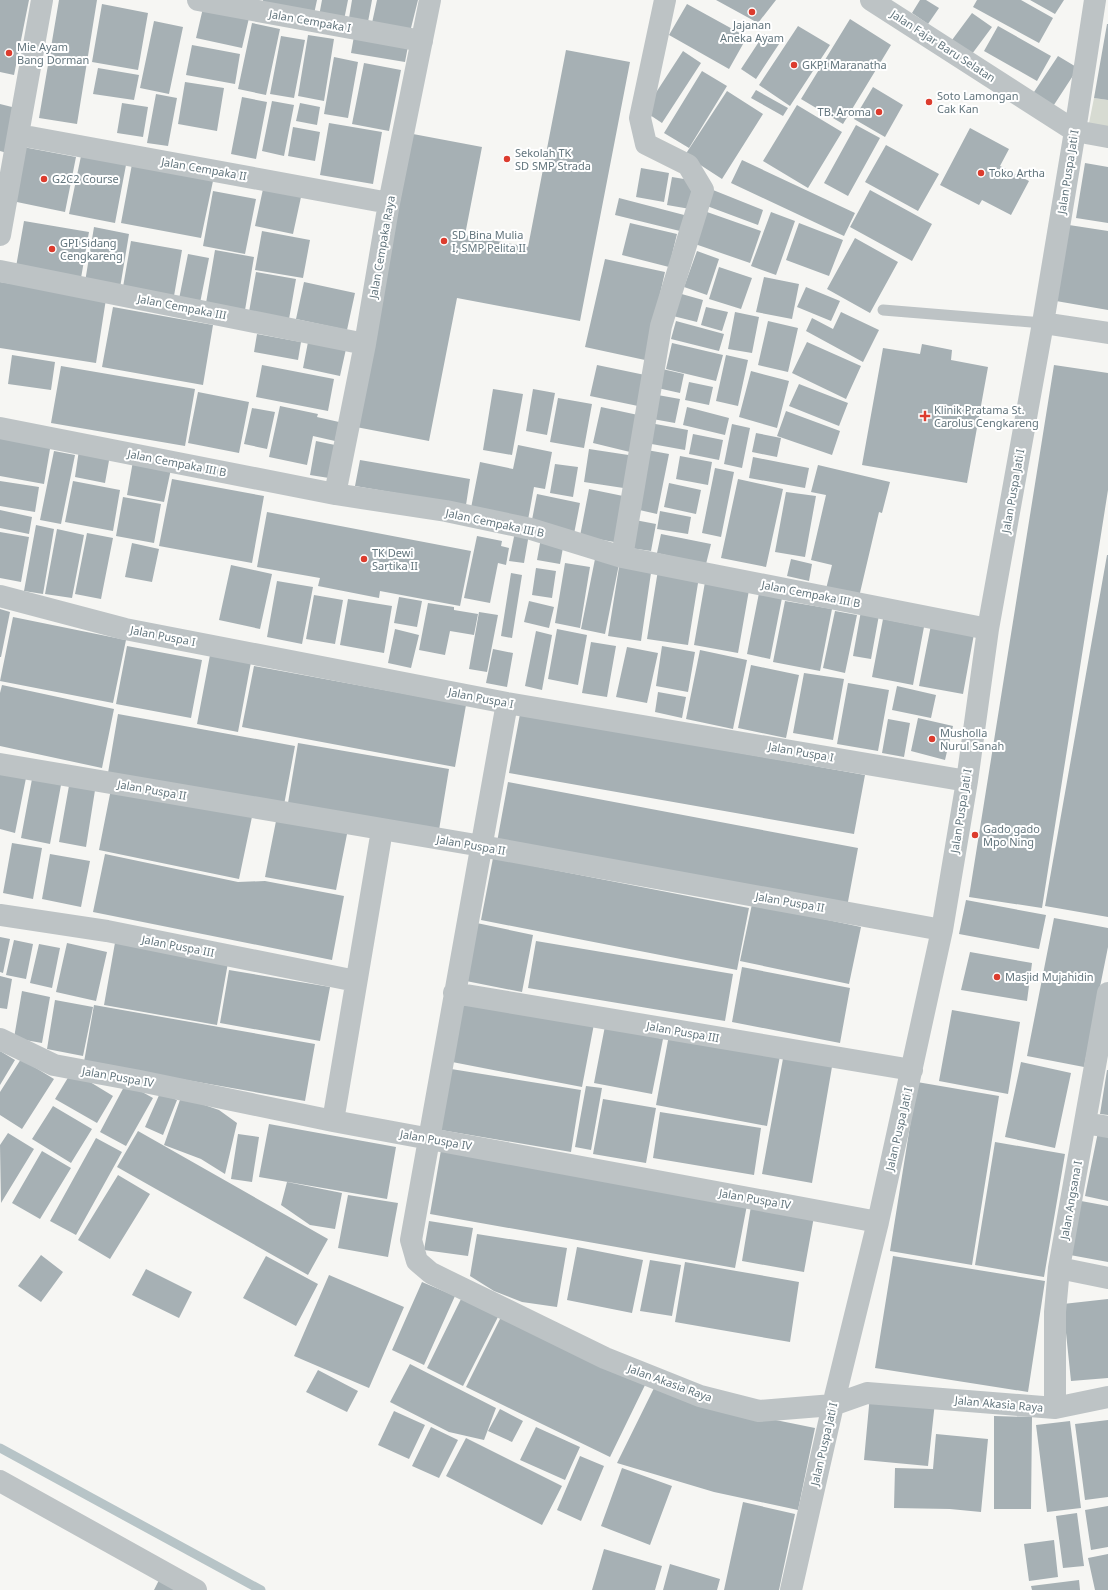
<svg xmlns="http://www.w3.org/2000/svg" width="1108" height="1590" viewBox="0 0 1108 1590" font-family="'Noto Sans',sans-serif">
<rect width="100%" height="100%" fill="#f6f6f3"/>
<path fill="#d7dbd2" d="M1094 98 1108 100V131L1088 128Z"/>
<g fill="none" stroke-linecap="round" stroke-linejoin="round">
<path stroke="#b7c4c7" stroke-width="9" d="M0 1448 261 1590"/>
</g>
<path fill="#a6b0b4" d="M0 0H29L14 75 0 72Z
M59 0H97L77 124 39 118Z
M263 0H317L314 14 263 4Z
M322 0H348L344 20 319 16Z
M352 0H372L368 22 349 18Z
M377 0H418L410 32 372 23Z
M716 0H776L758 23Z
M920 0H926L939 8 928 24 912 13Z
M977 0H1021L1053 18 1039 43 973 7Z
M1030 0H1064L1055 14Z
M102 4 148 13 138 70 92 62Z
M687 4 747 37 729 69 669 35Z
M203 8 249 18 242 48 196 38Z
M972 13 992 27 972 54 952 40Z
M850 19 891 45 843 124 801 99Z
M154 21 183 27 169 94 140 88Z
M252 23 280 29 266 95 238 89Z
M1107 24H1108V100L1094 98Z
M798 26 830 45 790 106 759 85Z
M998 26 1051 56 1037 81 984 51Z
M764 34 779 44 756 79 741 69Z
M308 35 334 39 324 101 298 96Z
M281 36 305 40 294 98 270 94Z
M354 36 408 46 405 62 351 53Z
M192 45 240 54 235 84 186 75Z
M566 50 630 62 580 321 457 298 429 441 356 427 413 134 482 147 465 235 528 247Z
M683 51 701 63 662 123 644 111Z
M1058 56 1078 68 1050 111 1030 98Z
M334 57 358 62 348 118 324 114Z
M364 63 401 70 389 131 352 124Z
M98 68 139 75 134 100 93 94Z
M702 71 727 86 689 148 664 133Z
M185 82 224 88 217 131 178 124Z
M873 87 903 105 885 137 854 119Z
M756 90 788 108 783 116 751 98Z
M727 91 763 114 722 179 685 155Z
M156 94 177 98 168 146 147 143Z
M242 97 267 102 256 159 231 154Z
M272 101 294 105 284 156 262 151Z
M122 103 148 107 143 137 117 133Z
M300 103 320 107 317 125 296 121Z
M0 104 16 108 7 153 0 151Z
M797 105 842 132 808 188 763 161Z
M329 123 382 132 373 184 320 175Z
M856 125 880 138 848 196 824 183Z
M293 127 320 132 315 161 288 156Z
M970 128 1009 149 1000 166 1029 181 1011 215 982 200 979 205 940 185Z
M886 145 939 174 918 211 865 182Z
M23 147 76 157 65 212 12 201Z
M81 156 126 165 115 223 69 214Z
M742 160 855 213 844 236 731 183Z
M1085 163 1108 167V223L1076 218Z
M132 164 213 181 201 238 121 223Z
M641 168 669 173 664 202 636 197Z
M672 177 696 181 690 209 667 205Z
M263 189 301 197 293 234 255 226Z
M713 190 763 210 758 225 707 206Z
M870 190 932 224 912 261 850 227Z
M213 191 256 199 245 254 203 246Z
M619 198 688 216 684 232 615 215Z
M707 212 761 231 750 263 695 244Z
M771 212 795 221 776 275 751 266Z
M24 221 89 232 81 278 16 267Z
M630 223 677 234 669 267 622 255Z
M799 223 843 240 829 276 786 260Z
M1069 225 1108 231V310L1056 301Z
M94 227 129 234 120 288 85 282Z
M262 231 310 240 303 278 255 270Z
M855 238 898 262 870 313 827 289Z
M131 241 182 250 174 296 123 287Z
M215 250 254 257 244 316 205 309Z
M697 251 719 259 707 295 684 287Z
M188 254 209 258 199 308 178 304Z
M605 259 665 272 645 360 585 347Z
M719 267 752 278 741 309 709 299Z
M256 272 296 279 289 319 249 312Z
M764 277 799 284 792 319 756 312Z
M0 282 106 299 96 363 0 348Z
M304 282 355 293 347 330 296 319Z
M806 287 840 301 831 321 797 307Z
M678 293 703 300 697 322 673 316Z
M113 307 213 325 203 385 102 367Z
M706 307 728 312 722 331 701 325Z
M735 312 759 317 752 353 728 349Z
M841 312 879 330 863 362 806 331 812 318 833 329Z
M676 321 724 334 719 351 671 339Z
M768 321 798 328 788 372 758 365Z
M257 334 301 342 298 360 254 352Z
M308 342 346 349 340 376 303 368Z
M807 342 861 366 846 399 792 373Z
M672 343 723 355 716 381 666 369Z
M922 344 952 350 951 360 988 367 967 483 862 465 883 348 920 354Z
M12 355 55 362 51 390 8 384Z
M726 355 748 360 738 406 716 401Z
M262 365 334 379 328 411 256 397Z
M597 365 645 375 638 406 590 396Z
M1054 365 1108 373V490L1042 908 969 897Z
M61 366 195 389 185 446 51 423Z
M658 368 684 374 680 393 653 387Z
M751 371 789 381 777 428 739 417Z
M689 382 713 387 709 405 685 400Z
M799 384 848 403 839 426 789 406Z
M493 389 523 394 512 455 483 450Z
M533 389 555 393 547 435 526 431Z
M198 392 249 402 239 453 188 443Z
M652 394 680 399 675 423 647 418Z
M558 398 592 404 584 448 550 442Z
M280 406 318 414 317 417 339 422 335 441 313 436 307 465 269 457Z
M601 407 638 415 630 452 593 443Z
M687 407 729 418 725 435 683 425Z
M252 408 275 412 267 449 244 444Z
M786 411 840 431 832 455 777 436Z
M650 423 688 430 685 450 646 443Z
M732 424 750 428 742 468 724 464Z
M756 433 781 438 777 457 752 452Z
M0 434 51 443 44 484 0 476Z
M693 434 723 440 719 460 689 454Z
M316 441 335 445 329 478 310 475Z
M518 445 552 452 545 489 534 487 528 520 471 508 480 462 513 469Z
M589 449 635 456 630 489 584 482Z
M79 450 110 455 105 483 75 477Z
M647 450 669 454 657 514 635 509Z
M54 451 75 455 61 524 40 520Z
M680 456 712 462 708 485 676 479Z
M753 457 809 468 805 488 749 478Z
M360 460 470 479 466 505 355 486Z
M133 461 171 469 164 502 127 495Z
M555 464 578 467 573 497 550 493Z
M818 465 890 482 882 513 879 512 859 597 826 589 832 565 811 560 826 495 811 492Z
M715 468 734 472 721 537 702 533Z
M172 479 264 496 252 563 159 546Z
M738 479 783 489 766 567 721 558Z
M0 481 39 487 35 512 0 506Z
M73 481 120 490 113 531 65 522Z
M669 483 701 490 696 514 664 507Z
M589 489 628 497 620 543 580 536Z
M786 492 816 496 805 557 775 552Z
M537 494 580 503 574 534 531 525Z
M123 497 161 504 154 543 116 536Z
M0 510 32 517 29 534 0 528Z
M660 511 691 517 688 534 657 529Z
M267 512 471 551 460 606 380 591 379 598 318 586 320 578 257 567Z
M635 520 656 524 651 551 630 548Z
M36 525 54 529 43 594 24 591Z
M57 529 84 535 72 598 45 594Z
M0 532 29 537 21 582 0 578Z
M515 532 529 534 524 563 509 561Z
M87 533 113 538 101 599 75 594Z
M661 534 711 544 706 564 657 553Z
M477 536 502 541 501 546 509 548 506 565 498 563 490 603 464 598Z
M541 538 564 542 560 564 537 560Z
M132 543 159 549 152 582 125 577Z
M1107 555H1108V917L1045 906Z
M595 559 619 564 605 634 581 629Z
M791 559 812 564 809 581 787 576Z
M620 561 652 566 641 641 608 636Z
M565 563 590 567 580 628 555 623Z
M231 565 272 574 260 629 219 620Z
M536 568 556 571 552 598 532 595Z
M658 570 699 577 688 645 647 639Z
M511 573 522 575 512 638 501 636Z
M277 581 313 587 302 644 267 637Z
M705 582 749 590 738 653 694 645Z
M759 593 782 598 770 659 747 654Z
M314 595 343 600 335 644 306 639Z
M399 597 422 601 417 627 394 623Z
M348 599 392 606 384 653 340 645Z
M529 601 554 607 549 628 524 622Z
M785 601 832 609 820 671 773 662Z
M428 603 454 607V610L478 614 474 635 450 631 445 655 419 650Z
M0 609 10 612 1 657H0Z
M835 611 857 615 845 673 823 668Z
M861 611 879 615 871 659 853 656Z
M479 612 498 615 487 672 469 669Z
M13 617 126 640 113 703 0 681Z
M883 619 924 627 913 685 872 677Z
M931 625 974 634 963 694 919 686Z
M395 629 419 635 411 668 388 663Z
M557 629 587 635 578 685 548 679Z
M536 631 552 635 542 690 525 686Z
M591 642 616 646 607 697 582 693Z
M127 646 202 660 191 718 116 704Z
M662 646 695 652 688 692 656 686Z
M627 647 658 653 647 703 616 697Z
M493 649 513 653 507 687 486 683Z
M700 650 747 660 733 729 686 719Z
M210 655 251 662 238 732 197 724Z
M751 665 799 675 786 738 738 728Z
M254 666 466 705 455 767 242 727Z
M804 673 844 679 833 740 793 733Z
M848 683 889 690 878 751 837 744Z
M2 685 114 709 102 768 0 746V693Z
M897 686 936 695 931 718 892 710Z
M658 692 686 697 682 718 655 712Z
M118 714 295 746 284 805 108 773Z
M520 714 865 775 854 834 509 773Z
M918 718 953 726 945 760 911 751Z
M888 719 910 723 904 757 882 753Z
M298 743 449 769 439 830 288 803Z
M0 768 27 773 15 833 0 829Z
M32 779 61 785 50 844 21 838Z
M70 780 96 784 86 847 59 842Z
M508 782 858 848 847 907 497 842Z
M112 784 253 812 239 879 99 850Z
M277 816 348 829 336 890 265 877Z
M12 843 42 848 33 899 3 893Z
M50 854 90 861 81 907 42 899Z
M105 854 238 882 265 881 344 896 332 960 93 912Z
M493 858 749 908 737 970 481 920Z
M966 900 1046 915 1039 949 959 934Z
M752 904 861 927 849 984 740 961Z
M1054 918 1108 928V947L1084 1067 1027 1056Z
M472 922 533 935 522 992 461 980Z
M0 937 10 939 3 973 0 972Z
M116 937 229 957 217 1025 104 1005Z
M14 940 33 944 26 979 6 975Z
M536 941 733 974 725 1021 528 988Z
M67 943 107 952 96 1001 56 992Z
M39 944 60 948 52 988 30 983Z
M970 952 1032 963 1027 1001 961 990Z
M742 967 850 988 840 1043 732 1022Z
M229 970 330 987 320 1041 220 1023Z
M0 976 12 979 7 1009 0 1008Z
M22 991 50 997 42 1043 14 1038Z
M459 998 594 1024 582 1087 447 1061Z
M55 1000 93 1007 83 1056 47 1049Z
M94 1005 315 1044 305 1101 84 1062Z
M952 1010 1020 1022 1008 1094 939 1081Z
M605 1026 663 1039 652 1094 594 1083Z
M669 1035 780 1056 767 1126 656 1105Z
M0 1051 15 1060 0 1085Z
M784 1053 833 1061 812 1183 762 1174Z
M21 1059 54 1079 22 1129 0 1115V1092Z
M1021 1062 1071 1073 1055 1148 1005 1137Z
M445 1068 581 1090 571 1152 435 1129Z
M1107 1070H1108V1115L1100 1114Z
M72 1071 113 1096 97 1123 55 1099Z
M917 1082 999 1096 972 1265 890 1251Z
M126 1083 153 1098 126 1146 100 1132Z
M586 1086 602 1088 591 1150 575 1147Z
M160 1093 177 1100 163 1135 145 1127Z
M181 1097 219 1110 237 1123 225 1174 201 1159 164 1145Z
M603 1099 656 1108 646 1163 593 1154Z
M53 1106 92 1129 71 1163 32 1139Z
M660 1112 761 1128 754 1175 653 1158Z
M269 1124 396 1147 387 1199 259 1177Z
M138 1131 328 1239 308 1275 117 1167Z
M1098 1132 1108 1134V1201L1085 1196Z
M8 1133 34 1149 1 1203 0 1145Z
M238 1134 259 1137 252 1182 231 1179Z
M96 1138 122 1152 76 1235 50 1221Z
M995 1142 1065 1154 1044 1277 975 1265Z
M441 1150 747 1205 735 1268 430 1214Z
M42 1151 71 1168 40 1219 12 1203Z
M118 1175 150 1194 110 1259 78 1240Z
M287 1182 342 1193 335 1229 310 1225 281 1205Z
M348 1195 398 1203 388 1257 338 1248Z
M752 1200 815 1211 804 1272 742 1261Z
M1081 1201 1108 1206V1262L1070 1255Z
M429 1221 473 1228 468 1256 424 1250Z
M477 1234 567 1248 557 1307 522 1302 494 1291 470 1276Z
M577 1247 643 1260 632 1313 567 1300Z
M41 1255 63 1272 41 1302 18 1286Z
M266 1256 318 1284 296 1326 243 1298Z
M893 1256 1045 1281 1028 1392 875 1368Z
M650 1260 681 1265 672 1316 640 1311Z
M685 1262 799 1282 790 1342 675 1322Z
M146 1269 192 1292 179 1318 132 1295Z
M329 1275 404 1307 369 1388 294 1356Z
M422 1282 455 1296 424 1365 392 1350Z
M461 1299 498 1317 463 1386 427 1368Z
M1108 1299V1378L1071 1381 1063 1304Z
M503 1313 646 1383 610 1457 466 1387Z
M410 1364 496 1408 484 1440 449 1432 390 1402Z
M318 1370 358 1391 347 1412 306 1392Z
M655 1386 731 1411 815 1428 798 1510 714 1492 617 1463Z
M870 1395 935 1402 928 1466 864 1460Z
M500 1409 523 1421 512 1442 488 1431Z
M394 1411 425 1425 409 1459 378 1445Z
M994 1416 1032 1417 1031 1509H994Z
M1108 1420V1497L1085 1500 1075 1424Z
M1070 1421 1081 1508 1047 1512 1036 1425Z
M431 1427 458 1440 439 1478 412 1466Z
M536 1427 580 1447 565 1480 520 1460Z
M936 1434 988 1439 981 1512 950 1509 894 1508 895 1468 933 1469Z
M466 1438 562 1486 542 1525 446 1476Z
M580 1456 604 1466 581 1521 557 1510Z
M622 1468 672 1486 650 1545 601 1526Z
M743 1502 795 1514 779 1590H724Z
M1108 1506V1547L1091 1550 1085 1510Z
M1077 1513 1084 1566 1063 1568 1056 1516Z
M1054 1540 1058 1577 1029 1581 1024 1544Z
M604 1549 662 1566 655 1590H592Z
M1108 1554V1590H1095L1088 1558Z
M670 1564 720 1579 717 1590H663Z
M159 1580 180 1590H154Z
M1079 1580 1080 1590H1032L1031 1586Z"/>
<g fill="none" stroke-linecap="round" stroke-linejoin="round">
<path stroke="#bdc3c5" stroke-width="11" d="M883 310 1043 323"/>
<path stroke="#bdc3c5" stroke-width="22" d="M198 0 422 41
M871 0 1075 131 1108 137
M19 135 389 203
M0 235 42 0
M0 271 365 344
M1043 323 1108 333
M0 428 335 494 446 511 531 529 622 557 988 629
M335 494 365 344 389 203 430 0
M622 557 661 326 703 190 688 165 646 144 640 118 665 0
M0 596 125 629 507 703 967 781
M507 703 411 1240 417 1261 431 1273 605 1358 700 1396 759 1411 833 1405 867 1393 1055 1408 1108 1397
M0 764 470 844 942 930
M0 915 107 931 356 981
M454 993 912 1070
M0 1039 54 1065 140 1081 333 1121 878 1222
M333 1121 382 830
M1085 1123 1108 1127
M1059 1268 1108 1278
M1055 1408V1312L1059 1268 1108 993
M0 1481 196 1590
M791 1590 833 1405 878 1222 942 930 967 781 988 629 1043 323 1075 131 1095 0"/>
</g>
<g fill="#dc3c2e" stroke="#fff" stroke-width="1.5">
<circle cx="752" cy="12" r="4"/>
<circle cx="9" cy="53" r="4"/>
<circle cx="794" cy="65" r="4"/>
<circle cx="929" cy="102" r="4"/>
<circle cx="879" cy="112" r="4"/>
<circle cx="507" cy="159" r="4"/>
<circle cx="981" cy="173" r="4"/>
<circle cx="44" cy="179" r="4"/>
<circle cx="444" cy="241" r="4"/>
<circle cx="52" cy="249" r="4"/>
<path d="M923 410h4v4h4v4h-4v4h-4v-4h-4v-4h4z"/>
<circle cx="364" cy="559" r="4"/>
<circle cx="932" cy="739" r="4"/>
<circle cx="975" cy="835" r="4"/>
<circle cx="997" cy="977" r="4"/>
</g>
<g text-anchor="middle" stroke-width="4" stroke-linejoin="round" paint-order="stroke">
<g font-size="11" fill="#62757d" stroke="#fff">
<text transform="translate(310 21) rotate(10)" y="4">Jalan Cempaka I</text>
<text transform="translate(943 46) rotate(33)" y="4">Jalan Fajar Baru Selatan</text>
<text transform="translate(204 169) rotate(10)" y="4">Jalan Cempaka II</text>
<text transform="translate(1068 172) rotate(-81)" y="4">Jalan Puspa Jati I</text>
<text transform="translate(382 247) rotate(-80)" y="4">Jalan Cempaka Raya</text>
<text transform="translate(182 307) rotate(11)" y="4">Jalan Cempaka III</text>
<text transform="translate(177 463) rotate(11)" y="4">Jalan Cempaka III B</text>
<text transform="translate(1013 491) rotate(-80)" y="4">Jalan Puspa Jati I</text>
<text transform="translate(495 523) rotate(12)" y="4">Jalan Cempaka III B</text>
<text transform="translate(811 594) rotate(11)" y="4">Jalan Cempaka III B</text>
<text transform="translate(163 636) rotate(11)" y="4">Jalan Puspa I</text>
<text transform="translate(481 698) rotate(11)" y="4">Jalan Puspa I</text>
<text transform="translate(801 752) rotate(10)" y="4">Jalan Puspa I</text>
<text transform="translate(152 790) rotate(10)" y="4">Jalan Puspa II</text>
<text transform="translate(961 811) rotate(-81)" y="4">Jalan Puspa Jati I</text>
<text transform="translate(471 845) rotate(10)" y="4">Jalan Puspa II</text>
<text transform="translate(790 902) rotate(10)" y="4">Jalan Puspa II</text>
<text transform="translate(178 946) rotate(11)" y="4">Jalan Puspa III</text>
<text transform="translate(683 1032) rotate(10)" y="4">Jalan Puspa III</text>
<text transform="translate(118 1077) rotate(10)" y="4">Jalan Puspa IV</text>
<text transform="translate(899 1129) rotate(-77)" y="4">Jalan Puspa Jati I</text>
<text transform="translate(436 1140) rotate(10)" y="4">Jalan Puspa IV</text>
<text transform="translate(755 1199) rotate(10)" y="4">Jalan Puspa IV</text>
<text transform="translate(1071 1200) rotate(-80)" y="4">Jalan Angsana I</text>
<text transform="translate(670 1383) rotate(20)" y="4">Jalan Akasia Raya</text>
<text transform="translate(999 1404) rotate(5)" y="4">Jalan Akasia Raya</text>
<text transform="translate(824 1444) rotate(-77)" y="4">Jalan Puspa Jati I</text>
</g>
<g font-size="11" fill="#62757d" stroke="#fff" text-anchor="start">
<text x="752" y="29" text-anchor="middle">Jajanan<tspan x="752" dy="13">Aneka Ayam</tspan></text>
<text x="17" y="51">Mie Ayam<tspan x="17" dy="13">Bang Dorman</tspan></text>
<text x="802" y="69">GKPI Maranatha</text>
<text x="937" y="100">Soto Lamongan<tspan x="937" dy="13">Cak Kan</tspan></text>
<text x="871" y="116" text-anchor="end">TB. Aroma</text>
<text x="515" y="157">Sekolah TK<tspan x="515" dy="13">SD SMP Strada</tspan></text>
<text x="989" y="177">Toko Artha</text>
<text x="52" y="183">G2C2 Course</text>
<text x="452" y="239">SD Bina Mulia<tspan x="452" dy="13">I, SMP Pelita II</tspan></text>
<text x="60" y="247">GPI Sidang<tspan x="60" dy="13">Cengkareng</tspan></text>
<text x="934" y="414">Klinik Pratama St.<tspan x="934" dy="13">Carolus Cengkareng</tspan></text>
<text x="372" y="557">TK Dewi<tspan x="372" dy="13">Sartika II</tspan></text>
<text x="940" y="737">Musholla<tspan x="940" dy="13">Nurul Sanah</tspan></text>
<text x="983" y="833">Gado gado<tspan x="983" dy="13">Mpo Ning</tspan></text>
<text x="1005" y="981">Masjid Mujahidin</text>
</g>
</g>
</svg>
